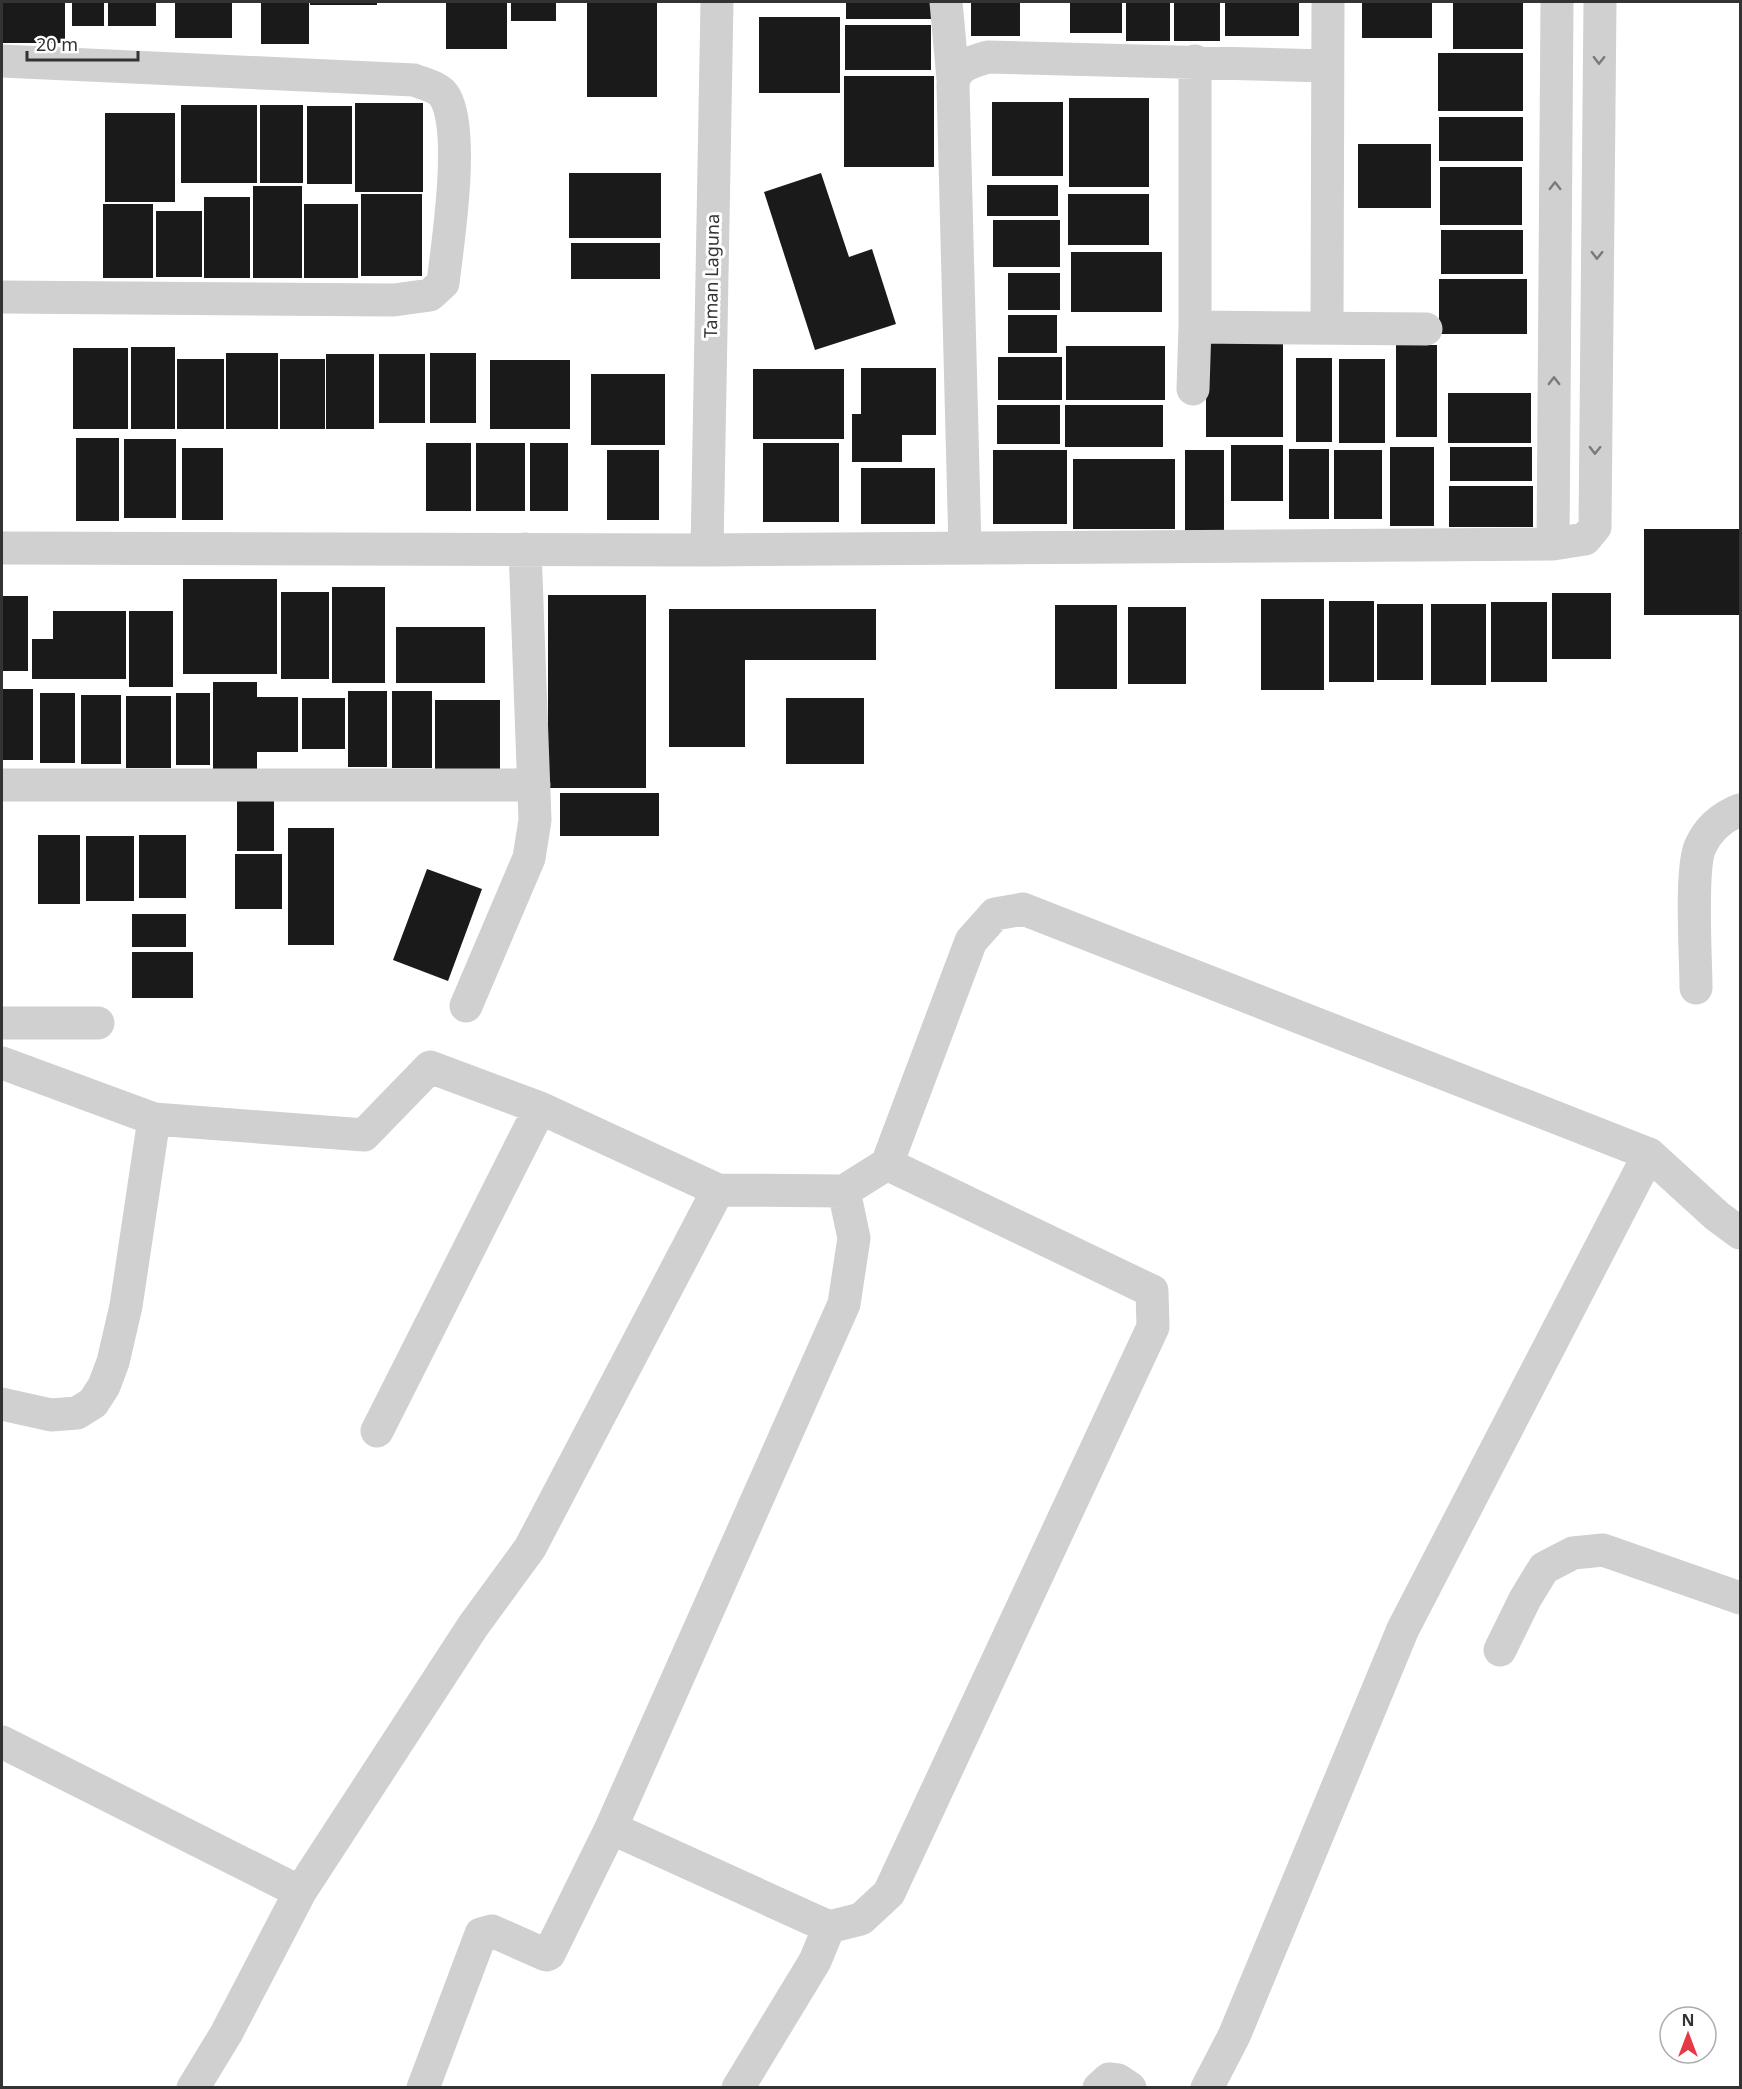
<svg xmlns="http://www.w3.org/2000/svg" width="1742" height="2089" viewBox="0 0 1742 2089" font-family="'Noto Sans',sans-serif">
<rect width="100%" height="100%" fill="#fff"/>
<path fill="#1a1a1a" d="M2 2H65V43H2Z
M72 2H104V26H72Z
M108 2H156V26H108Z
M175 2H232V38H175Z
M261 2H309V44H261Z
M310 2H377V5H310Z
M446 2H507V49H446Z
M511 2H556V21H511Z
M587 2H657V97H587Z
M846 2H933V19H846Z
M971 2H1020V36H971Z
M1070 2H1122V33H1070Z
M1126 2H1170V41H1126Z
M1174 2H1220V41H1174Z
M1225 2H1299V36H1225Z
M1362 2H1432V38H1362Z
M1453 3H1523V49H1453Z
M759 17H840V93H759Z
M845 25H931V70H845Z
M1438 53H1523V111H1438Z
M844 76H934V167H844Z
M1069 98H1149V187H1069Z
M992 102H1063V176H992Z
M355 103H423V192H355Z
M181 105H257V183H181Z
M260 105H303V183H260Z
M307 106H352V184H307Z
M105 113H175V202H105Z
M1439 117H1523V161H1439Z
M1358 144H1431V208H1358Z
M1440 167H1522V225H1440Z
M569 173H661V238H569Z
M821 173 849 257 872 249 896 324 815 350 764 192Z
M987 185H1058V216H987Z
M253 186H302V278H253Z
M361 194H422V276H361Z
M1068 194H1149V245H1068Z
M204 197H250V278H204Z
M103 204H153V278H103Z
M304 204H358V278H304Z
M156 211H202V277H156Z
M993 220H1060V267H993Z
M1441 230H1523V274H1441Z
M571 243H660V279H571Z
M1071 252H1162V312H1071Z
M1008 273H1060V310H1008Z
M1439 279H1527V334H1439Z
M1008 315H1057V353H1008Z
M1206 330H1283V437H1206Z
M1396 345H1437V437H1396Z
M1066 346H1165V400H1066Z
M131 347H175V429H131Z
M73 348H128V429H73Z
M226 353H278V429H226Z
M430 353H476V423H430Z
M326 354H374V429H326Z
M379 354H425V423H379Z
M998 357H1062V400H998Z
M1296 358H1332V442H1296Z
M177 359H224V429H177Z
M280 359H325V429H280Z
M1339 359H1385V443H1339Z
M490 360H570V429H490Z
M861 368H936V435H902V462H852V414H861Z
M753 369H844V439H753Z
M591 374H665V445H591Z
M1448 393H1531V443H1448Z
M997 405H1060V444H997Z
M1065 405H1163V447H1065Z
M76 438H119V521H76Z
M124 439H176V518H124Z
M426 443H471V511H426Z
M476 443H525V511H476Z
M530 443H568V511H530Z
M763 443H839V522H763Z
M1231 445H1283V501H1231Z
M1390 447H1434V526H1390Z
M1450 447H1532V481H1450Z
M182 448H223V520H182Z
M1289 449H1329V519H1289Z
M607 450H659V520H607Z
M993 450H1067V524H993Z
M1185 450H1224V532H1185Z
M1334 450H1382V519H1334Z
M1073 459H1175V529H1073Z
M861 468H935V524H861Z
M1449 486H1533V527H1449Z
M1644 529H1740V615H1644Z
M183 579H277V674H183Z
M332 587H385V683H332Z
M281 592H329V679H281Z
M1552 593H1611V659H1552Z
M548 595H646V788H548Z
M2 596H28V671H2Z
M1261 599H1324V690H1261Z
M1329 601H1374V682H1329Z
M1491 602H1547V682H1491Z
M1377 604H1423V680H1377Z
M1431 604H1486V685H1431Z
M1055 605H1117V689H1055Z
M1128 607H1186V684H1128Z
M669 609H876V660H745V747H669Z
M53 611H126V679H32V639H53Z
M129 611H173V687H129Z
M396 627H485V683H396Z
M213 682H257V697H298V752H257V773H213Z
M2 689H33V760H2Z
M348 691H387V767H348Z
M392 691H432V768H392Z
M40 693H75V763H40Z
M176 693H210V765H176Z
M81 695H121V764H81Z
M126 696H171V768H126Z
M302 698H345V749H302Z
M786 698H864V764H786Z
M435 700H500V774H435Z
M560 793H659V836H560Z
M237 796H274V851H237Z
M288 828H334V945H288Z
M38 835H80V904H38Z
M139 835H186V898H139Z
M86 836H134V901H86Z
M235 854H282V909H235Z
M427 869 482 889 448 981 393 960Z
M132 914H186V947H132Z
M132 952H193V998H132Z"/>
<g fill="none" stroke-linecap="round" stroke-linejoin="round">
<path stroke="#d0d0d0" stroke-width="33" d="M946 2 953 79
M2 61 414 80C424 84 440 87 445 97 465 132 448 241 443 283L430 295 394 300 2 297
M1195 61V327L1426 329
M1327 327 1328 2
M1193 389 1195 327
M1553 544 1557 2
M2 548 707 550 1553 544 1585 539 1595 527 1600 2
M965 548 953 85C955 65 972 62 988 57L1327 66
M707 550 717 2
M2 785H534
M1696 988C1696 958 1690 871 1700 847 1708 829 1722 817 1740 810
M466 1006 529 858 535 820 525 549
M2 1023H98
M2 1063 154 1119 364 1135 430 1067 540 1108 718 1190 844 1191 887 1164 971 941 995 914 1023 909 1649 1154 1717 1216 1740 1233
M844 1191 854 1238 844 1304 611 1828 829 1927 861 1919 889 1893 1153 1327 1152 1291 887 1164
M2 1404 51 1415 77 1413 93 1403 104 1386 113 1362 126 1306 154 1119
M377 1431 540 1108
M1500 1650 1525 1599 1544 1568 1573 1553 1603 1550 1740 1598
M2 1742 300 1892
M193 2088 226 2034 300 1892 473 1626 530 1548 718 1190
M423 2088 481 1934 492 1931 546 1955 549 1954 611 1828
M738 2088 815 1961 829 1927
M1099 2088 1109 2079 1118 2080 1130 2088
M1207 2088 1234 2036 1403 1629 1649 1154"/>
</g>
<defs><path id="oneway-chevron" d="M-2-3.5L2.5 0L-2 3.5" fill="none" stroke-width="1.6" stroke-linecap="round" stroke-linejoin="round" transform="scale(1.5)"/></defs>
<g stroke="#7a7a7a">
<use href="#oneway-chevron" transform="translate(1599 60) rotate(91)"/>
<use href="#oneway-chevron" transform="translate(1555 186) rotate(-90)"/>
<use href="#oneway-chevron" transform="translate(1597 255) rotate(91)"/>
<use href="#oneway-chevron" transform="translate(1554 381) rotate(-90)"/>
<use href="#oneway-chevron" transform="translate(1595 450) rotate(91)"/>
</g>
<g text-anchor="middle" stroke-width="6" stroke-linejoin="round" paint-order="stroke">
<g font-size="18" fill="#333" stroke="#fff">
<text transform="translate(712 276) rotate(-89)" y="6">Taman Laguna</text>
</g>
</g>
<rect width="1742" height="2089" fill="none" stroke="#333333" stroke-width="6"/>
<g transform="translate(1688 2035)"><circle r="28" fill="#ffffff" stroke="#adadad" stroke-width="1.5"/>
<path d="M0-4.5L10 22L0 15L-10 22Z" fill="#e63946"/>
<text y="-9" font-size="16" font-weight="bold" text-anchor="middle" fill="#333333">N</text>
</g>
<path d="M27 51v9h111v-9" fill="none" stroke="#333333" stroke-width="3"/>
<text x="36" y="51" font-size="18" fill="#333333" stroke="#ffffff" stroke-width="4.5" paint-order="stroke">20 m</text>
</svg>
